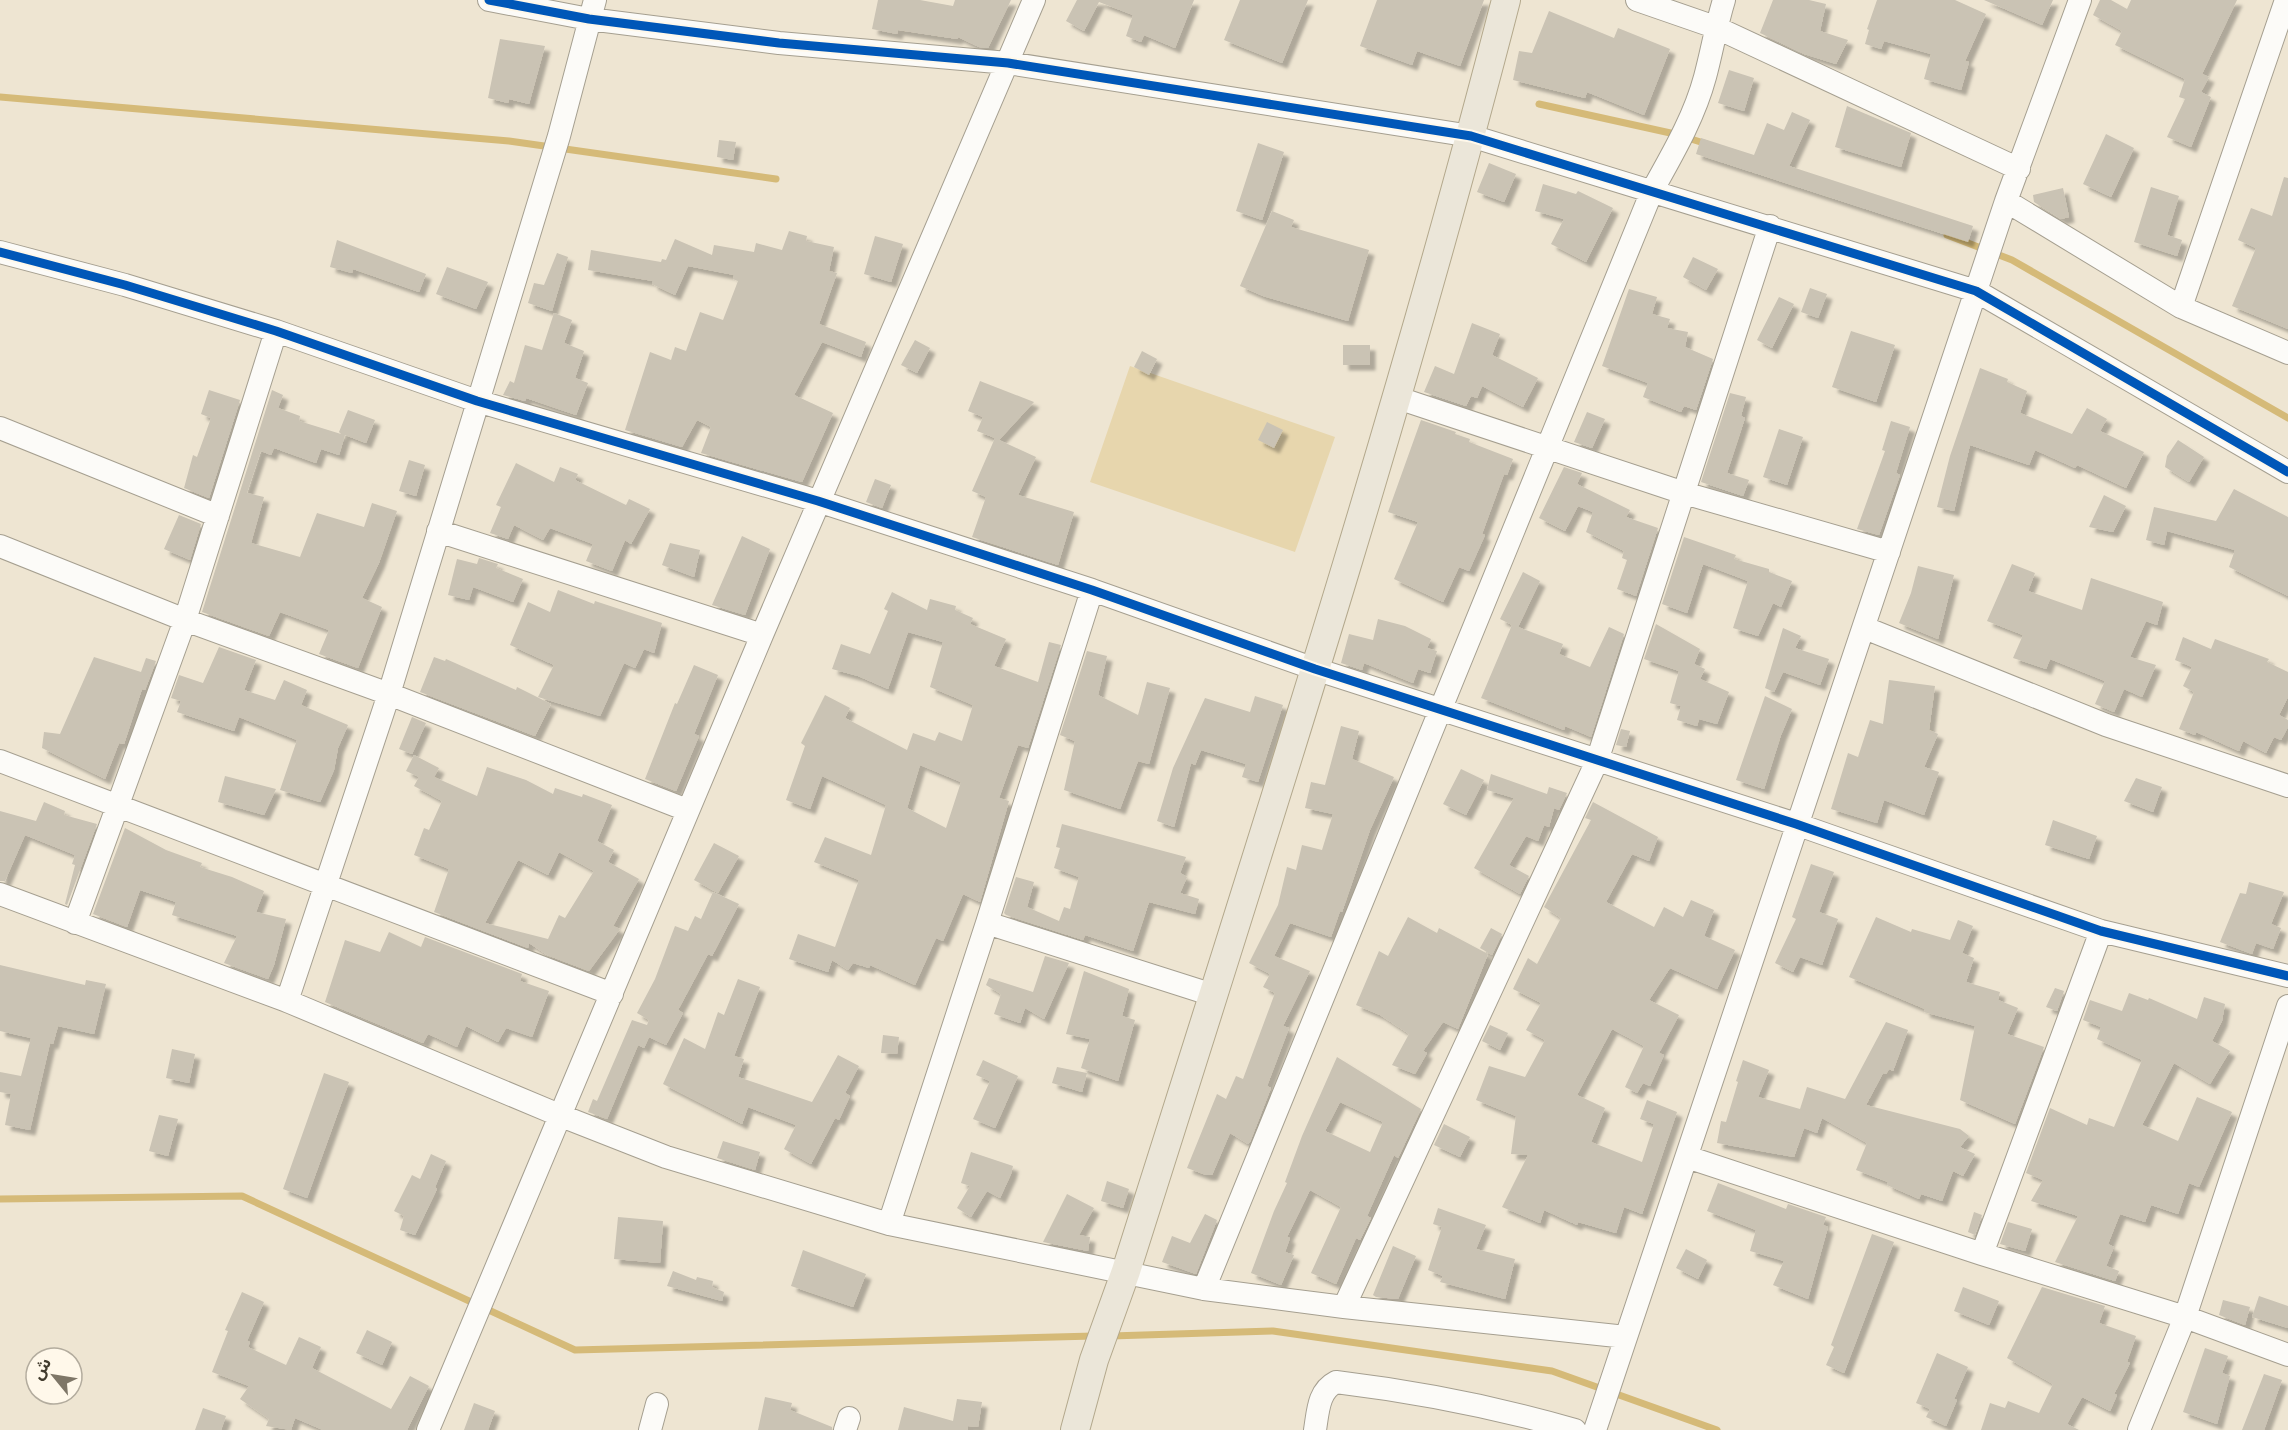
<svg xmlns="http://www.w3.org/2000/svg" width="2288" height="1430" viewBox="0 0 2288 1430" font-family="'Zilla Slab','Noto Sans Arabic',serif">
<defs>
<filter id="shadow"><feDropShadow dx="5.5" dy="5.5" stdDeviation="1.5" flood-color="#0004"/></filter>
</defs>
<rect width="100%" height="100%" fill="#eee5d2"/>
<path fill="#e7d6ad" d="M1130 366 1335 437 1295 552 1090 482Z"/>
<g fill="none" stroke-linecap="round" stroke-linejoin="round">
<path stroke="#d5ba78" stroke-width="7" d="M0 97 509 141 776 179
M1539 104 1675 134 1707 144
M1947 235 2012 260 2288 418
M0 1199 242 1196 575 1350 1094 1336
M1111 1336 1273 1331 1552 1371 1717 1430"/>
</g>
<path fill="#cac3b4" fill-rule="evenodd" filter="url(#shadow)" d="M878 0H920L953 6 955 0H1011L988 48 979 47 958 37 957 39 898 30 897 34 872 29Z
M1077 0H1194L1175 48 1144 35 1141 42 1126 36 1133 15 1099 2 1084 31 1066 21Z
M1240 0H1308L1282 63 1224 40Z
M1377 0H1484L1460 66 1417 51 1412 65 1360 46Z
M1773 0H1809L1826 4 1820 31 1848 40 1836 64 1804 54 1760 33Z
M1877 0H1955L1986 14 1965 61 1969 62 1961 90 1924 79 1931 54 1884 41 1881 49 1865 44 1869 30 1867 29Z
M1984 0H2053L2042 25Z
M2100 0H2111L2127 9 2131 0H2237L2202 74 2209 77 2201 92 2211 97 2191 147 2167 137 2185 99 2179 97 2185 79 2115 45 2122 31 2093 15Z
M1549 11 1614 38 1618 28 1670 49 1644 115 1587 92 1585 98 1513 80 1519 51 1532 53Z
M500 39 545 46 529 104 509 99 508 103 488 98Z
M1729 70 1754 78 1744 111 1718 103Z
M1847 106 1911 133 1901 167 1835 147Z
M1792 112 1810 120 1789 166 1973 226 1968 242 1696 154 1701 138 1754 155 1767 123 1784 130Z
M2106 134 2134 148 2111 197 2083 184Z
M719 140 736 142 733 160 717 157Z
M1258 143 1284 152 1262 220 1236 211Z
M1489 163 1516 174 1504 202 1477 192Z
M2284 177 2288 178V329L2232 306 2256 248 2238 240 2251 208 2272 216Z
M1543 184 1576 194 1578 191 1613 208 1586 262 1551 244 1564 219 1535 211Z
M2151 187 2179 196 2167 235 2182 240 2177 256 2134 242Z
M2063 188 2069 217 2061 219 2034 202 2033 195Z
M1272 211 1294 220 1291 227 1369 250 1348 321 1263 296 1240 286Z
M789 231 807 236 806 241 834 247 829 271 837 273 819 324 866 342 861 357 822 342 794 395 833 413 802 482 701 453 711 427 697 420 682 447 625 430 650 352 671 360 675 347 686 351 700 312 723 320 738 281 733 279 734 275 688 266 675 295 652 284 653 281 588 270 591 250 661 262 662 259 666 260 675 239 712 255 714 245 754 252 756 243 782 250Z
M875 236 903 244 891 282 864 274Z
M337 240 426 274 419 292 353 269 352 273 330 267Z
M557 253 568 257 552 311 528 303 534 283 544 285Z
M1693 257 1718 269 1706 290 1683 277Z
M447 267 488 282 476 309 436 294Z
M1810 288 1827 294 1818 318 1801 312Z
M1629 289 1657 297 1652 314 1670 319 1667 328 1688 332 1685 347 1713 359 1696 410 1684 406 1681 412 1643 397 1648 383 1602 366Z
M1779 297 1794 304 1772 348 1757 340Z
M554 313 572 320 564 343 584 351 575 378 588 383 576 415 526 398 525 401 503 395 510 381 514 383 525 345 542 350Z
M1472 323 1500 334 1492 355 1538 378 1523 407 1482 386 1477 398 1471 396 1466 406 1424 392 1435 366 1454 374Z
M1851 331 1895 345 1876 402 1832 387Z
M915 340 930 348 917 373 901 365Z
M1343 345H1370V365H1343Z
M1142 351 1157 359 1149 375 1134 367Z
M1980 368 2008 379 2007 382 2027 391 2020 413 2072 434 2087 408 2107 419 2100 431 2144 452 2126 488 2077 465 2075 468 2035 450 2029 465 1970 445 1954 511 1937 507 1950 456Z
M980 381 1034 402 999 440 1036 457 1018 495 1074 512 1058 565 972 537 986 497 972 491 995 438 977 431 983 417 968 411Z
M209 390 240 400 209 498 184 488 193 455 197 457 211 418 201 414Z
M272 390 283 395 278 408 300 416 299 421 341 434 339 432 348 410 375 420 366 443 345 435 339 455 321 449 316 463 274 448 271 455 261 451 247 493 264 497 251 543 300 557 317 513 364 527 372 503 397 511 379 563 362 598 382 607 358 668 319 654 329 630 280 612 269 636 202 612Z
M1730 393 1746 397 1741 416 1745 418 1727 473 1749 480 1743 496 1701 482Z
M1587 412 1605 419 1592 448 1574 442Z
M1421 420 1456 432 1455 434 1470 439 1469 442 1513 459 1507 475 1504 474 1482 534 1485 535 1469 571 1459 567 1443 602 1394 579 1418 522 1388 512Z
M1891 421 1910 427 1896 473 1900 475 1879 535 1857 529 1885 451 1882 450Z
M1267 422 1283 430 1274 448 1258 440Z
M1779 429 1803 437 1787 485 1763 477Z
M2178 440 2204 457 2189 482 2165 467 2167 456Z
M409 460 425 465 416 496 399 491Z
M516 463 554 482 560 467 578 474 575 480 626 505 629 499 650 509 631 544 625 540 612 571 586 561 593 544 550 528 543 540 514 525 508 539 490 533 501 507 496 505Z
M1564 467 1582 473 1577 484 1630 510 1626 517 1658 528 1636 596 1617 589 1627 560 1622 558 1624 551 1586 532 1593 512 1578 506 1565 531 1539 518Z
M875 479 891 485 882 508 866 502Z
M2234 489 2288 517V596L2229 567 2235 550 2167 531 2164 545 2146 540 2154 507 2216 521Z
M2104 495 2126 506 2113 532 2089 527Z
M179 515 201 524 190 560 164 549Z
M742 536 770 549 745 615 712 605Z
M1684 537 1736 555 1734 559 1769 569V572L1792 581 1781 607 1773 603 1758 636 1733 628 1748 581 1703 564 1687 613 1662 604Z
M670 543 700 550 694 577 662 565Z
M479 558 498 564 496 568 523 579 513 602 473 587 469 600 448 595 457 559 477 564Z
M2012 564 2035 573 2028 591 2082 610 2091 578 2163 602 2157 625 2146 621 2130 657 2156 665 2142 697 2124 689 2114 712 2095 704 2105 681 2050 659 2046 669 2013 658 2023 635 1987 621Z
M1918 566 1954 575 1938 639 1899 623 1911 593Z
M1523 572 1540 581 1518 627 1563 644 1559 654 1590 667 1609 627 1624 634 1591 737 1565 726 1564 730 1481 698 1512 625 1500 619Z
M558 590 594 604 595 601 662 623 654 653 644 649 635 668 624 663 600 716 538 697 554 665 510 645 528 602 550 612Z
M892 592 927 610 930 599 956 606 955 610 973 618 970 624 1006 639 994 666 1038 682 1049 642 1061 645 1028 748 1018 745 999 798 1009 801 980 902 963 894 943 941 936 938 915 985 870 965 869 968 853 963 848 970 832 960 828 972 789 959 798 934 835 947 859 880 814 862 825 837 871 855 886 805 822 776 810 809 786 800 805 746 801 743 825 695 850 708 845 718 907 750 913 733 935 741 939 732 962 741 973 705 930 687 943 642 908 632 888 689 858 676 832 669 841 644 870 654 888 611 884 609ZM920 765 961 782 946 828 907 808Z
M1378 619 1405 626 1431 639 1427 648 1437 651 1430 673 1418 669 1413 683 1364 663 1362 670 1341 663 1349 634 1373 640Z
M1656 624 1700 649 1694 664 1705 669 1700 679 1729 692 1717 724 1699 719 1697 726 1677 720 1681 706 1670 703 1679 671 1644 659Z
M1783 628 1801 636 1795 648 1829 659 1820 685 1783 672 1774 692 1765 688Z
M2183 637 2211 649 2215 639 2269 659 2267 662 2288 672V697L2279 715 2288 720V727L2281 740 2274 737 2266 753 2243 741 2239 751 2196 732 2195 735 2179 729 2194 692 2183 686 2192 667 2175 660Z
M219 647 256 660 244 690 275 700 284 680 307 690 301 705 348 725 338 748 334 770 320 802 280 790 297 740 239 717 234 731 177 712 181 701 171 698 179 675 203 683Z
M1087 651 1107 656 1098 695 1138 715 1147 682 1170 688 1149 764 1138 761 1120 809 1064 790 1075 741 1060 735Z
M94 657 141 672 146 658 156 661 145 690 142 689 124 744 119 743 105 779 42 748 44 732 60 734Z
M434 657 445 661 446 659 516 690 517 687 551 704 535 736 420 692Z
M694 665 718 675 694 734 699 736 676 791 645 779 675 703 677 704Z
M1889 680 1935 686 1929 730 1938 734 1924 767 1939 772 1924 815 1884 800 1877 823 1831 809 1848 753 1858 757 1870 720 1883 724Z
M1255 696 1283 705 1258 782 1242 777 1246 764 1201 750 1195 765 1191 763 1174 827 1157 821 1173 768 1205 698 1250 712Z
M1765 696 1792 709 1781 735 1764 789 1736 780Z
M412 717 426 723 412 754 399 749Z
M1341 726 1359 731 1352 759 1394 777 1370 830 1342 912 1340 911 1331 937 1290 923 1274 956 1310 971 1283 1026 1289 1028 1267 1086 1271 1088 1250 1142 1248 1144 1230 1133 1212 1175H1206L1187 1168 1217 1094 1226 1099 1236 1076 1243 1079 1275 993 1263 987 1270 974 1249 963 1278 905 1287 867 1296 870 1302 845 1322 850 1333 814 1305 808 1311 782 1325 785Z
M1621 729 1630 731 1626 747 1616 745Z
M414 755 439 768 434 777 477 796 487 767 526 780 553 794 555 788 582 797 583 794 612 805 597 841 614 850 608 862 639 879 613 926 620 929 589 971 547 955 529 943 528 948 434 912 449 869 414 855 424 828 429 830 442 801 414 786 419 777 406 771ZM559 852 594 871 565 918 559 915 548 939 485 923 518 860 548 875Z
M1461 769 1484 780 1466 815 1443 804Z
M1491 774 1547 794 1549 787 1567 793 1559 810 1554 808 1549 827 1544 825 1538 841 1526 836 1509 865 1529 876 1520 894 1474 868 1514 798 1487 790Z
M225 776 276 789 264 815 218 802Z
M2136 778 2162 787 2153 812 2124 801Z
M44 802 65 811 64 815 97 824 67 905 65 904 75 865 72 864 75 855 25 835 5 881H0V811L36 821Z
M1593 802 1658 837 1649 861 1632 854 1606 902 1654 927 1664 907 1683 917 1691 900 1714 910 1704 936 1735 950 1717 989 1670 968 1649 1000 1679 1015 1659 1053 1664 1055 1650 1086 1643 1083 1637 1093 1625 1087 1644 1046 1612 1029 1577 1095 1605 1108 1591 1142 1642 1162 1654 1124 1640 1119 1647 1100 1677 1112 1642 1214 1624 1207 1616 1233 1578 1222 1577 1225 1544 1210 1540 1223 1502 1207 1528 1155 1511 1154 1516 1116 1476 1100 1489 1066 1525 1077 1545 1040 1526 1030 1541 1003 1513 989 1528 958 1537 964 1561 918 1544 907 1591 820 1585 818Z
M2053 820 2097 836 2089 859 2045 845Z
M1062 824 1186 857 1180 873 1187 877 1180 893 1199 899 1195 914 1149 902 1133 951 1085 935 1083 940 1006 915 1004 913 1016 877 1034 882 1027 907 1059 921 1064 907 1070 909 1079 877 1054 868 1060 848 1056 847Z
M125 828 166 850 202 863 200 867 232 877 264 891 256 912 286 919 274 965 268 979 224 963 237 936 172 915 176 902 140 890 127 927 93 914Z
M714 843 739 856 718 893 694 880Z
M1811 864 1834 872 1819 912 1838 919 1822 965 1800 957 1793 972 1775 963 1796 919 1792 917Z
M2249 882 2284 892 2271 924 2281 928 2273 949 2256 943 2252 954 2220 942 2240 893 2246 894Z
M713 892 739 904 712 956 708 954 678 1010 683 1013 666 1045 649 1037 644 1048 638 1045 607 1119 588 1112 593 1099 597 1101 632 1020 647 1025 649 1020 637 1013 655 979 675 926 688 931 695 916 701 919Z
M1408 917 1437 933 1439 928 1488 954 1458 1029 1443 1022 1423 1051 1427 1053 1415 1074 1392 1065 1409 1034 1380 1015 1356 1005 1379 951 1388 956Z
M1876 917 1911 932 1912 929 1950 940 1958 920 1973 926 1962 953 1974 958 1966 982 2000 992 1998 1000 2018 1008 2007 1034 2044 1047 2015 1124 1960 1100 1975 1026 1924 1012 1925 1009 1849 977Z
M1491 928 1502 934 1492 955 1480 948Z
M389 932 421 947 425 937 522 974 520 981 549 991 532 1037 506 1028 498 1042 466 1026 457 1047 428 1034 423 1043 325 1002 345 940 380 952Z
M1045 956 1069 963 1044 1019 1025 1008 1020 1023 994 1014 1001 994 986 985 989 978 1033 992Z
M0 965 85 985 86 980 106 984 94 1034 58 1026 53 1044 50 1043 30 1130 5 1125 11 1094 0 1092V1072L21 1076 31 1038 0 1031Z
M1084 971 1129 989 1122 1016 1135 1020 1118 1081 1081 1068 1090 1039 1066 1034Z
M738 979 760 987 734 1056 744 1059 738 1077 812 1102 838 1055 859 1066 845 1093 850 1096 839 1120 835 1118 811 1164 784 1149 796 1125 748 1107 742 1124 663 1084 684 1038 705 1049 718 1012 724 1015Z
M2055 988 2064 991 2057 1011 2046 1007Z
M2129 993 2148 1000 2149 998 2197 1019 2204 997 2225 1004 2222 1021 2212 1041 2230 1051 2210 1084 2174 1063 2142 1125 2178 1141 2197 1097 2232 1112 2199 1187 2189 1183 2178 1214 2151 1205 2145 1222 2120 1214 2108 1244 2114 1247 2106 1266 2119 1271 2115 1281 2055 1262 2078 1216 2031 1201 2043 1180 2026 1173 2050 1108 2087 1125 2089 1118 2114 1127 2142 1060 2097 1039 2101 1027 2083 1020 2090 1000 2122 1011Z
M1886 1022 1908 1030 1893 1071 1889 1069 1886 1074 1883 1073 1866 1105 1960 1129 1969 1136 1960 1147 1975 1154 1963 1176 1953 1171 1942 1201 1921 1194 1919 1199 1887 1185 1888 1182 1856 1170 1867 1143 1822 1118 1817 1133 1804 1128 1794 1157 1717 1143 1721 1121 1726 1122 1738 1082 1736 1081 1743 1060 1769 1070 1758 1097 1800 1109 1807 1087 1845 1099Z
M1490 1025 1508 1033 1500 1050 1482 1041Z
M883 1035 899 1037 897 1054 881 1053Z
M172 1049 195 1054 189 1083 166 1078Z
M1337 1057 1421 1109 1398 1158 1394 1155 1367 1216 1371 1218 1360 1240 1356 1238 1336 1284 1311 1273 1341 1207 1310 1190 1287 1237 1290 1238 1285 1252 1294 1255 1281 1285 1251 1273 1274 1211 1287 1183 1285 1182 1302 1136ZM1340 1102 1383 1122 1370 1152 1325 1131Z
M983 1060 1018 1076 995 1128 973 1119 990 1081 976 1075Z
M1057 1067 1087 1073 1082 1092 1052 1083Z
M324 1073 349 1082 307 1198 283 1189Z
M159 1115 178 1119 168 1156 149 1151Z
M1444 1124 1470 1137 1460 1157 1434 1145Z
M723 1141 760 1152 755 1170 717 1158Z
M971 1152 1013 1166 1011 1174 1000 1198 987 1191 971 1217 957 1208 970 1186 961 1183Z
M431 1154 446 1161 435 1187 437 1189 415 1235 400 1230 404 1216 394 1211 412 1175 420 1179Z
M1107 1181 1129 1189 1123 1208 1101 1201Z
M1718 1183 1786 1209 1788 1204 1826 1217 1823 1225 1828 1227 1808 1299 1773 1285 1784 1261 1750 1251 1756 1230 1707 1211Z
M1067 1194 1094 1208 1079 1235 1090 1237 1088 1251 1043 1242Z
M1438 1208 1486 1225 1476 1249 1515 1259 1505 1299 1440 1282 1443 1276 1428 1270 1442 1227 1433 1224Z
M1974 1212 1982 1215 1975 1235 1968 1232Z
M1205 1214 1217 1220 1196 1274 1162 1262 1172 1236 1190 1243Z
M618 1217 663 1221 660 1263 614 1259Z
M2008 1222 2032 1229 2025 1251 2000 1244Z
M1872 1234 1894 1242 1844 1373 1826 1365 1834 1347 1831 1345Z
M1393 1246 1416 1256 1398 1299 1376 1297 1373 1295Z
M1686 1249 1707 1260 1698 1279 1676 1268Z
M803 1250 866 1274 853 1307 791 1286Z
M673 1271 696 1280 697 1277 713 1281 712 1287 724 1292 722 1301 667 1286Z
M1963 1287 1999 1301 1989 1325 1954 1311Z
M2042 1287 2105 1306 2099 1323 2136 1336 2127 1362 2130 1363 2114 1394 2117 1395 2110 1411 2082 1397 2067 1424 2079 1430H1981L1990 1403 2005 1408 2008 1401 2039 1413 2053 1384 2007 1358Z
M242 1292 264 1302 247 1341 250 1342 248 1347 286 1365 299 1337 321 1347 312 1368 391 1409 410 1376 429 1386 407 1430H323L295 1418 291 1430 266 1426 269 1419 240 1399 249 1386 212 1372 228 1331 225 1330Z
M2259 1296 2288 1306V1328L2252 1317Z
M2223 1300 2250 1307 2245 1325 2219 1315Z
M367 1330 392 1342 382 1365 356 1353Z
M2205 1348 2228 1356 2222 1373 2230 1376 2217 1424 2183 1412Z
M1937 1353 1968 1367 1954 1399 1957 1400 1946 1426 1926 1417 1930 1409 1916 1403Z
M2264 1374 2282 1380 2264 1430H2242Z
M765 1397 792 1403 790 1410 832 1427V1430H758Z
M957 1399 982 1402 978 1427 968 1426V1430H898L904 1407 953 1421Z
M474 1403 495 1411 488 1430H464Z
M203 1408 226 1416 221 1430H195Z"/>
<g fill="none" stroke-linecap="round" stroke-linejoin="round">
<defs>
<path id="minor" d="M489 0 589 19 779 43 1008 63 1471 136 1976 291 2288 472
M1637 0 1715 27 2019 169
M2006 201 2181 307 2288 353
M0 252 125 285 276 331 477 401 818 501 1092 590 1315 669 1796 824 2101 931 2288 976
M2181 307 2286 0
M1395 397 1684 493 1889 552
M0 428 218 516
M438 531 762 635
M0 546 185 620 389 694 687 810
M1865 628 2106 725 2288 786
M0 761 612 994
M0 894 287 1001 559 1115 666 1157 889 1224 1204 1289 1344 1307 1626 1337
M75 923 185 620 276 331
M987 923 1213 995
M287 1001 389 694 559 136 595 0
M1687 1157 1982 1254 2185 1317 2288 1355
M889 1224 987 923 1092 590
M1982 1254 2101 931
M1204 1289 1652 191C1672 155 1694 118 1705 77 1712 51 1716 26 1724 0
M1344 1307 1597 761 1770 226
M428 1430 762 635 1034 0
M650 1430 657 1404
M845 1430 849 1418
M1315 1430C1318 1412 1318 1391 1336 1382 1418 1392 1496 1407 1575 1430
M1595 1430 2006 201 2080 0
M2139 1430 2185 1317 2288 1006"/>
<path id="major" d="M1075 1430 1094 1360 1126 1271C1259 850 1396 428 1506 0"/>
</defs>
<use href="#minor" stroke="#a59f90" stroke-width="24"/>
<use href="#major" stroke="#b3a88c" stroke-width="30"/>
<use href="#minor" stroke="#fcfbf8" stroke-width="22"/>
<use href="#major" stroke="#ebe6d9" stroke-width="28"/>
<defs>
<path id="cycleway" d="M489 0 589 19 779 43 1008 63 1471 136 1976 291 2288 472
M0 252 125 285 276 331 477 401 818 501 1092 590 1315 669 1796 824 2101 931 2288 976"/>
</defs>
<use href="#cycleway" stroke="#fff8ea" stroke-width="13"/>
<use href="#cycleway" stroke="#0057b8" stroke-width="9"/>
</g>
<g transform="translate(54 1376) rotate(300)"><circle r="28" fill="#fff8ea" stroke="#b3ac9e" stroke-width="1.5"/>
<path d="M0-4.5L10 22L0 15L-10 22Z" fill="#7e7667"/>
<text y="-9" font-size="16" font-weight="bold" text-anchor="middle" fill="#413b2d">ش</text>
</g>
</svg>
